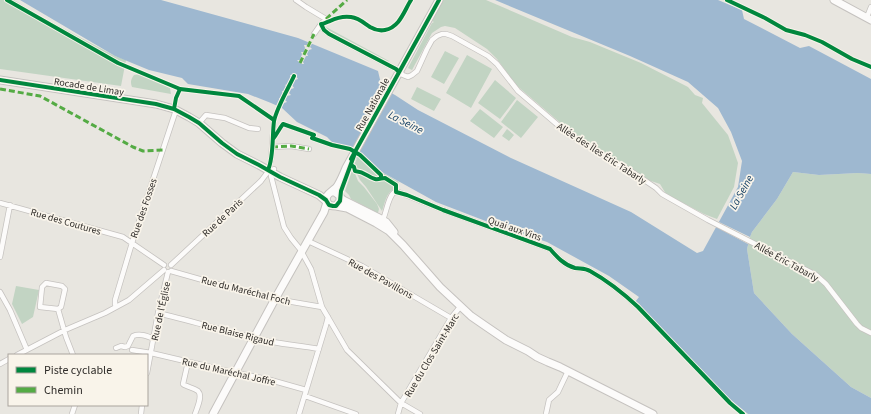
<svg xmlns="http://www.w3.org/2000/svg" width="871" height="414" viewBox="0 0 871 414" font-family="'Source Sans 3',sans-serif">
<rect width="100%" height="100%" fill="#e8e6e0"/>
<path fill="#c2d4c3" d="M0 0H14L40 16 115 56 126 60 121 86 0 69Z
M443 0H486L572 37 590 42 641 63 688 87 695 95 703 98 702 103 728 135 738 163 734 187 717 219 704 214 666 194 660 184 648 180 626 165 604 154 570 131 516 85V84L511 78 497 59 487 49 455 28 445 26 441 27 432 33 412 70 408 68 432 23 434 22 432 21Z
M326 27 389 61 388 62 327 30Z
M445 51 459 58 444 84 431 77Z
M467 55 492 69 471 108 446 93Z
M140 74 170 88 171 94 132 87C130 82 131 79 134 75Z
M495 80 516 98 500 119 478 103Z
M417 87 441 99 434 111 411 99Z
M517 100 538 117 521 138 501 122Z
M480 109 503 127 494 138 470 121Z
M507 129 514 135 509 141 502 136Z
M360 152 380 171 399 182 397 185 387 179 385 178 394 186V189C386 193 385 203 382 211L366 187 360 180 356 172C368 171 369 183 385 178L380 176 379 178H374L363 172 356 169 354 165Z
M352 171H354L358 181 364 187 377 204 379 209 378 213 351 199 349 195 345 191Z
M793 172 819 175 858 173 871 174V398L851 387 792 334 754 293 747 249 750 237 752 232 777 199Z
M16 286 39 290 33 317 22 324 12 304Z"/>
<path fill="#9eb8d0" d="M20 0H161L298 38 378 71 382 88 395 95 418 110 511 158 631 212 697 253 703 251 738 187 742 161 731 132 718 108 688 82 630 56 495 0H718L742 10 744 19 800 48 809 46 871 79V174L858 173 819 175 793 172 777 199 752 232 750 237 747 249 754 293 792 334 851 387 871 398V414H748L728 398 638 304 635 302 639 297 609 276 547 242 496 225 436 202 380 171 361 153 346 146 334 144 327 137 297 122 282 108 271 103 248 94 188 84 182 78 149 70 115 56Z"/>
<path fill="#e8e6e0" d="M309 40 313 42 310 47 312 49 309 50 307 54 308 56H306L303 62 304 64H302L299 62 297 60H300L302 54 301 52H304L305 48 304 45H307Z
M290 75H293L296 76 298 79 295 80 292 85 294 88 291 89 289 93 291 95 287 96 285 100 287 102 284 103 281 108 278 106 280 101 279 98H282L283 94 282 91H285L287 87 285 85 288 84 291 78Z
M719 222 750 237 748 244 716 227Z"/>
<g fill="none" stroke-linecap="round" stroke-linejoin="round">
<defs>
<path id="street" d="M296 0 306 7 326 19 321 24 314 34
M867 17 871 7
M321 24 324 30 329 34 396 69 403 75 408 77 412 75 417 71 427 49 432 40 437 36 442 34H446L452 36 488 56 497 64 518 91 566 132 603 155 631 171 656 188 662 194 708 220 816 275 826 284 857 324 861 328 871 333
M199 123 206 115 225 118 249 128 258 129
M272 147 291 146 309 149
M274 169 271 176 284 227 291 238 300 249 311 269 322 307 347 350 401 403 420 414
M268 170 271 160 274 120
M0 203 123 237 164 265
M382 222C386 215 388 195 395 192 397 192 399 192 401 193L443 210 550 249C557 257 564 265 575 268 581 269 585 268 590 271 608 281 623 293 638 307
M308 241 362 266 451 318
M0 257 10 205
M171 265 261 181 270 169
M171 271 231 288 275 299 322 307
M0 292 10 310 27 350
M116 307 115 304V300L132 243 176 110
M58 309 40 307 42 287 46 283 62 286 65 289 61 307 58 309 66 337 73 355
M158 313C196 322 234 334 273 342 288 345 304 346 319 349
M116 348 121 346 125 347 128 346 133 336C140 333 147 336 154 339
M132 350 151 353 236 373 267 379 306 390
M17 355 65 330 105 313 129 300 164 270
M188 362 183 384C187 387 194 388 198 391 203 396 197 408 195 414
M0 364 9 359
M147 373 158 313 168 272
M305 396 356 414
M72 414 75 405
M141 414 142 405
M299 414 326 325 328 317
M398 414 401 403 451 318 460 307
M546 414 549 400 558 392 568 371"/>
<path id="secondary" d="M834 0 871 20
M0 80 156 104 174 109 189 117 199 123 222 143 237 154 259 165 280 177 319 195 326 201
M331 192H335L340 196V201L336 206C332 206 329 206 327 202 323 194 335 191 338 185 341 180 344 173 346 168L439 0
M340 197 343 200 381 219 386 222 394 232
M336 206 347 208 376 223 389 231 403 245 440 287 471 316 484 325 506 340 528 351 537 357 548 362 560 367 653 414
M213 414 275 299 324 212 327 202"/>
</defs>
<use href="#street" stroke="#c5c2bf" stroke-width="6"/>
<use href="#secondary" stroke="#c5c2bf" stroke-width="9"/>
<use href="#street" stroke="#fcfbfa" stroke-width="4.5"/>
<use href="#secondary" stroke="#fcfbfa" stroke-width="7"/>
<path stroke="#54ab44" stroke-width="3" stroke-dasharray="6 3" stroke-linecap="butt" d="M326 19 347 0
M300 63 314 34
M0 89 40 96 133 147 143 151 163 150
M272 147 291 146 309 149"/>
<defs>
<path id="cycleway" d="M7 0 118 63 180 89
M727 0 765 18 786 30 805 35 822 42 852 59 871 67
M321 24C325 24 326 22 330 21 336 18 344 16 351 17 359 18 364 23 370 27 375 30 380 31 385 30 400 27 404 11 411 0
M321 24 324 30 329 34 396 69 399 72
M0 80 156 104 174 109 189 117 199 123 222 143 237 154 259 165 280 177 319 195 326 200 329 205 333 206H336L340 201 341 191 355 153
M174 109 176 98 180 89 239 96 274 120
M273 139C277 134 279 129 283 124L314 135 312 138 332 145 350 149 360 155 381 175V178
M351 159 439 0
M351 165 354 167 355 171C366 172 367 177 375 179 379 180 381 178 385 178L396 185V192L407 195 443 210 550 249C557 257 564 265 575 268 581 269 585 268 590 271 608 281 623 293 638 307L730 403 743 414
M268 170C274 157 272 136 274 121 277 107 288 89 294 76"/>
</defs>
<use href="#cycleway" stroke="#f9f4ea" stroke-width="6"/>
<use href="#cycleway" stroke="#00873e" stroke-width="4"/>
</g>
<g text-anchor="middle" stroke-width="3.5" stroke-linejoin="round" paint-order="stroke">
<g font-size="10" fill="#302d2a" stroke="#f9f4ea">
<text transform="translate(89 86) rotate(9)" y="4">Rocade de Limay</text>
<text transform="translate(372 104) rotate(-61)" y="4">Rue Nationale</text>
<text transform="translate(602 153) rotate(33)" y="4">Allée des Îles Éric Tabarly</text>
<text transform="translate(143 208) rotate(-71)" y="4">Rue des Fosses</text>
<text transform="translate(222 217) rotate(-43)" y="4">Rue de Paris</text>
<text transform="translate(66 221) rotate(16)" y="4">Rue des Coutures</text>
<text transform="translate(515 228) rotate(19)" y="4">Quai aux Vins</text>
<text transform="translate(787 261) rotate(29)" y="4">Allée Éric Tabarly</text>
<text transform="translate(381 278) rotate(29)" y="4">Rue des Pavillons</text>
<text transform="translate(246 290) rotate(14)" y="4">Rue du Maréchal Foch</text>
<text transform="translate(160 311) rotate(-78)" y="4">Rue de l'Église</text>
<text transform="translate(238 333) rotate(14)" y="4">Rue Blaise Rigaud</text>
<text transform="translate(431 355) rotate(-59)" y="4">Rue du Clos Saint-Marc</text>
<text transform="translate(229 371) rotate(13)" y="4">Rue du Maréchal Joffre</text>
</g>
<g font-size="11" font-style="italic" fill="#133f64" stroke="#f9f4ea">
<text transform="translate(406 122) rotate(27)" y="4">La Seine</text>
<text transform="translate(741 192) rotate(-61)" y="4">La Seine</text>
</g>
</g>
<rect x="8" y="354" width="140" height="52" fill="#f9f4ea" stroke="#a9a49d"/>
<rect x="16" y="367" width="20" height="6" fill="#00873e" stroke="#a9a49d"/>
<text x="44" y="374" font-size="12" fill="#302d2a">Piste cyclable</text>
<rect x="16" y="387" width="20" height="6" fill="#54ab44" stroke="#a9a49d"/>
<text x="44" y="394" font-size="12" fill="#302d2a">Chemin</text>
</svg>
